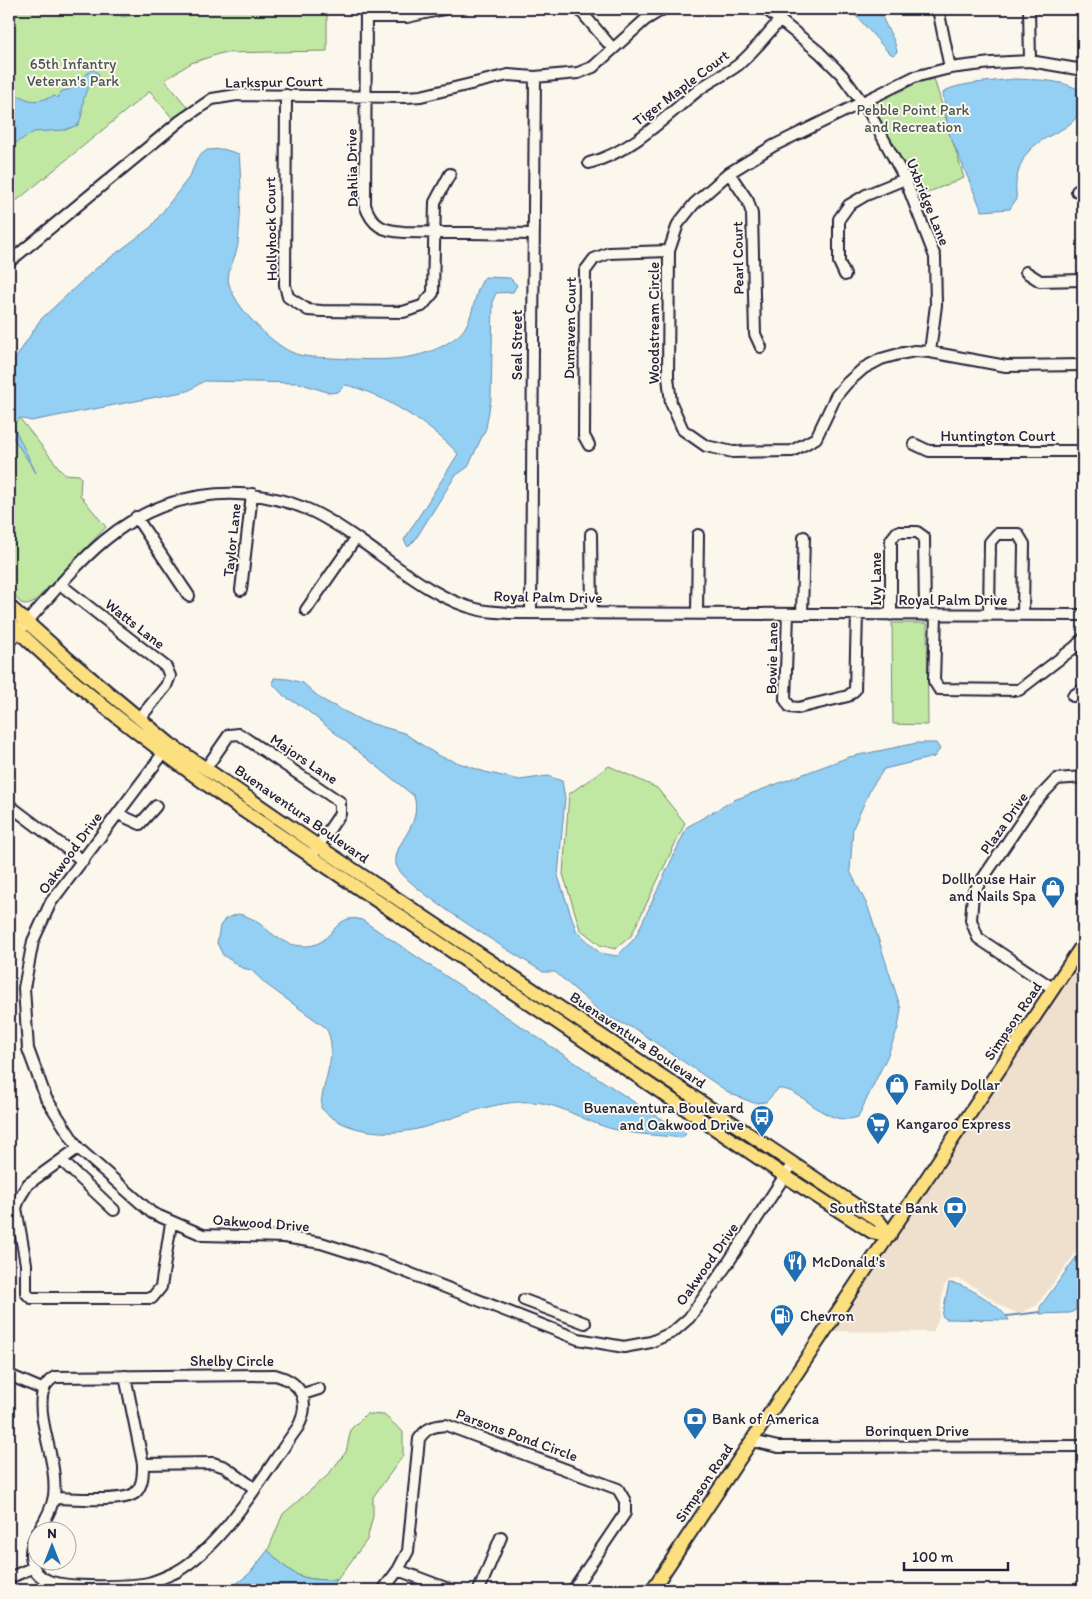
<svg xmlns="http://www.w3.org/2000/svg" width="1092" height="1599" viewBox="0 0 1092 1599" font-family="Itim,sans-serif">
  <style>
    .built { fill: #eee0cc }
    .green { fill: #c1e8a3; stroke: #72856f }
    .water { fill: #93d0f4; stroke: #668aaa }
    .lines { fill: none; stroke-linecap: round; stroke-linejoin: round }
    .stream { stroke: #668aaa; stroke-width: 2 }
    .minor-casing { stroke: #22223b; stroke-width: 14 }
    .major-casing { stroke: #22223b; stroke-width: 16 }
    .minor { stroke: #fbf7ec; stroke-width: 10 }
    .major { stroke: #fce080; stroke-width: 12 }
    .labels { text-anchor: middle; dominant-baseline: central; stroke-width: 4; stroke-linejoin: round; paint-order: stroke }
    .park-label { font-size: 15px; fill: #4a5455; stroke: #fbf7ec }
    .street-label { font-size: 15px; fill: #22223b; stroke: #fbf7ec }
    .poi-label { font-size: 15px; fill: #22223b; stroke: #fbf7ec; text-anchor: start }
  </style>
  <rect width="100%" height="100%" fill="#fbf7ec"/>
  <filter id="ink" filterUnits="userSpaceOnUse"><feTurbulence type="fractalNoise" baseFrequency=".02" numOctaves="2"/><feDisplacementMap in="SourceGraphic" scale="10" xChannelSelector="R" yChannelSelector="G"/><feConvolveMatrix kernelMatrix="1 2 1 2 8 2 1 2 1" color-interpolation-filters="sRGB"/></filter>
  <g filter="url(#ink)">
    <path class="built" d="M1083 952V1243L1037 1305 1019 1314 1002 1306 973 1286 959 1279 949 1280 944 1286 939 1317 933 1332 830 1331Z"/>
    <path class="green" d="M9 9H114L122 17 164 9H327V51L222 53 191 63 165 80 188 108 173 119 150 91 9 207Z
      M933 75 964 178 919 196 866 103Z
      M9 331H11L17 415 64 474 79 475 81 478 80 495 106 527 33 603 27 605 21 603 9 590Z
      M892 623H927L928 725 893 724Z
      M609 766 657 788 685 823 631 936 615 949 600 945 580 929 563 874 569 794Z
      M366 1414 384 1415 403 1432V1456L373 1497V1516L367 1540 337 1580C300 1580 294 1577 268 1550L283 1514 327 1476 346 1452 351 1429Z"/>
    <path class="water" d="M848 9H880C883 25 895 36 897 52L893 55 888 52 860 20Z
      M93 69 99 74 97 82C77 91 87 110 78 125L65 130 34 132 9 147V98L20 96C35 104 40 100 55 96L57 98 62 91C78 90 81 76 93 69Z
      M1014 79C1038 80 1062 79 1083 92 1083 133 1051 127 1029 151 1022 158 1017 174 1016 183 1015 188 1017 194 1016 199 1015 202 1011 206 1010 209L982 211 948 131 943 93C951 83 999 81 1014 79Z
      M223 149 239 154C242 184 241 213 238 244 237 256 225 273 229 284 235 307 270 342 291 352 303 358 320 357 332 358 375 360 423 365 459 335 475 321 473 290 485 277L510 278 517 285 513 292 496 293 493 300 491 399 486 428 468 467 455 476 415 540 408 547 404 540 458 454C437 429 377 390 345 385L338 392 330 393 299 383 204 381 188 391 31 421 20 418 13 425 36 473 9 431V369L40 320 94 270 151 227 190 176 198 157 207 150Z
      M274 678 288 679 303 683 321 699 363 721 404 733 439 756 485 772 520 780 548 776 562 781 565 798 558 876 576 930 600 953 617 956 635 938 687 827 734 800 849 757 917 743H936L940 749 934 757 884 769 871 788 853 828 850 871 868 907 901 1009 898 1028 887 1057 858 1117C824 1129 803 1087 778 1089L766 1102 754 1103 731 1094 637 1030 604 1015 555 972H543C520 957 399 885 396 864 393 841 423 827 414 796L304 708 284 696 272 683Z
      M238 914C267 919 271 946 306 946 334 946 333 911 362 920L637 1104C644 1109 684 1131 686 1134L681 1138C660 1135 638 1135 617 1130 591 1125 568 1108 542 1103 504 1097 463 1115 428 1126 396 1137 345 1135 321 1108 321 1082 341 1051 325 1027L267 985 251 970 242 968 223 955 217 943 220 926 225 919Z
      M1077 1256 1076 1310 1070 1313 1040 1314V1307Z
      M949 1283C964 1282 1002 1307 1009 1320L946 1319 942 1316Z
      M268 1550C294 1577 300 1580 337 1580L331 1590H228L249 1574Z"/>
    <g class="lines">
      <path class="stream" d="M1007 1316 1040 1312"/>
      <g class="minor-casing">
        <path id="minor" d="M366 9 365 205C372 226 383 231 404 232L532 234
          M579 9 613 49
          M766 9 819 52 842 75 869 112 905 179 935 257 936 305 930 352
          M938 9 950 68
          M1029 9 1030 61
          M366 17H407L444 9
          M1083 70 1030 61 991 63 950 68 914 77 773 146 729 173 694 204 678 224 669 251 668 377 671 403 683 430 706 446 733 452 792 451 816 438 836 396 847 383 864 368 881 359 899 354 915 351 930 352 1006 366 1083 365
          M286 95 285 285 288 297 308 310 322 311 403 312 422 306 433 293 435 202 450 174
          M589 163C631 152 663 119 696 92 709 81 725 75 738 65 754 52 767 34 780 20
          M729 173 748 201 752 214 755 334 761 347
          M1077 191 1083 188
          M9 262 180 121 212 99 237 95 406 97 421 96 508 75 535 77 578 73 593 67 645 20 663 9
          M1026 272 1040 281 1083 280
          M845 275 839 262V219L849 205 866 195 905 179
          M914 444 929 451H1083
          M589 445 584 436 585 271 594 259 609 253 669 251
          M136 517 189 596
          M591 534 592 613
          M61 585 166 667 170 676 166 686 140 718
          M241 590 252 494
          M306 610 356 538
          M531 613 535 77
          M697 614 698 535
          M788 614 785 699 790 707 798 708 848 696 855 690 857 614
          M802 614 804 537
          M891 615V540L897 532H917L924 537 925 615
          M936 615 934 681 939 689 1019 690 1075 647 1083 639
          M989 615 990 542 997 534H1018L1024 544 1023 615
          M9 642C40 609 70 569 105 540 163 492 237 481 307 509 326 517 345 530 362 542 398 567 436 600 480 610 489 612 500 612 510 613L1083 615
          M1073 696 1083 689
          M168 747 51 902 33 941 24 988 28 1049 46 1098 78 1148 152 1213 203 1235 284 1237 321 1243 378 1261 578 1339 624 1347 651 1342 673 1332 689 1318 726 1266 793 1163
          M206 768 229 735 239 734 340 802V814L314 852
          M9 805 83 861
          M118 814 140 824 156 806
          M1054 989 978 938 971 920 973 893 1034 803 1055 781 1057 779 1083 777
          M78 1148 28 1184 20 1197 16 1208 26 1264V1293L31 1298H152L161 1287 171 1223
          M62 1161 114 1210
          M524 1300 585 1323
          M9 1375 44 1390
          M303 1394 319 1389
          M752 1441 778 1447 1083 1446
          M143 1464 213 1463 225 1467 254 1488
          M54 1498C71 1498 123 1503 135 1493 143 1486 143 1474 143 1464L125 1376
          M38 1533C27 1549 28 1573 49 1581 67 1588 128 1587 148 1583 157 1581 167 1576 176 1572 223 1546 266 1471 298 1427 311 1402 302 1382 275 1375L55 1377C48 1381 43 1388 42 1396 38 1425 58 1462 54 1496 52 1509 45 1521 38 1532
          M398 1570 451 1590
          M9 1578 34 1567
          M655 1585 665 1590
          M383 1590 398 1570 408 1551 419 1439C426 1428 433 1426 446 1425L618 1489 625 1501V1513L573 1590
          M479 1590 501 1537"/>
      </g>
      <g class="major-casing">
        <path id="major" d="M9 606 68 659 170 744 318 846 879 1221 890 1236
          M9 622C78 690 157 749 235 805L785 1176 872 1232 890 1236
          M652 1590 1083 944"/>
      </g>
      <use href="#minor" class="minor"/>
      <use href="#major" class="major"/>
    </g>
  </g>
  <defs>
    <g id="shop-pin" transform="scale(1.25)"><path d="M0 17L-7.5 6A9.5 9.5 0 1 1 7.5 6Z" fill="#1f6fb2" stroke="#fbf7ec"/><path d="M-5-2.5h2.3a2.7 3.5 0 0 1 5.4 0H5L5.5 6h-11ZM-1.5-2.5h3a1.5 2.3 0 0 0-3 0Z" fill="#fff"/></g>
    <g id="bus-pin" transform="scale(1.25)"><path d="M0 17L-7.5 6A9.5 9.5 0 1 1 7.5 6Z" fill="#1f6fb2" stroke="#fbf7ec"/><path d="M-5-6H5V4H4V6H2V4H-2V6H-4V4H-5ZM-3.5-4V0h7V-4ZM-3.5 1.2v1.5H-2V1.2ZM2 1.2v1.5H3.5V1.2Z" fill="#fff"/></g>
    <g id="supermarket-pin" transform="scale(1.25)"><path d="M0 17L-7.5 6A9.5 9.5 0 1 1 7.5 6Z" fill="#1f6fb2" stroke="#fbf7ec"/><path d="M-6-5.5h2.5l.6 2H6L4.5 2H-2.5L-4.4-4H-6ZM-1.5 3.2a1.3 1.3 0 1 0 .1 0ZM3 3.2a1.3 1.3 0 1 0 .1 0Z" fill="#fff"/></g>
    <g id="bank-pin" transform="scale(1.25)"><path d="M0 17L-7.5 6A9.5 9.5 0 1 1 7.5 6Z" fill="#1f6fb2" stroke="#fbf7ec"/><path d="M-6-4H6V4H-6ZM0-2.3a2.3 2.3 0 1 0 0 4.6a2.3 2.3 0 1 0 0-4.6Z" fill="#fff"/></g>
    <g id="restaurant-pin" transform="scale(1.25)"><path d="M0 17L-7.5 6A9.5 9.5 0 1 1 7.5 6Z" fill="#1f6fb2" stroke="#fbf7ec"/><path d="M-5-6h1v4h1v-4h1v4h1v-4h1v5L-1.5 .5V6h-2V.5L-5-1ZM5-6V6H3V1.5H1.5Q1.5-4 5-6Z" fill="#fff"/></g>
    <g id="fuel-pin" transform="scale(1.25)"><path d="M0 17L-7.5 6A9.5 9.5 0 1 1 7.5 6Z" fill="#1f6fb2" stroke="#fbf7ec"/><path d="M-5.5-6h7V0h2V4h1.3V-2.5L3-4.5l.8-.8L6-3V5H2.5V1h-1V6h-7ZM-4.2-4.7v3.2H.2V-4.7Z" fill="#fff"/></g>
  </defs>
  <g fill-rule="evenodd">
    <use href="#shop-pin" x="1053" y="888"/>
    <use href="#shop-pin" x="897" y="1085"/>
    <use href="#bus-pin" x="762" y="1117"/>
    <use href="#supermarket-pin" x="878" y="1124"/>
    <use href="#bank-pin" x="955" y="1208"/>
    <use href="#restaurant-pin" x="795" y="1262"/>
    <use href="#fuel-pin" x="782" y="1316"/>
    <use href="#bank-pin" x="695" y="1419"/>
  </g>
  <g class="labels">
    <g class="park-label">
      <text x="73" y="64">65th Infantry<tspan x="73" dy="17">Veteran's Park</tspan></text>
      <text x="913" y="110">Pebble Point Park<tspan x="913" dy="17">and Recreation</tspan></text>
    </g>
    <g class="street-label">
      <text transform="translate(274 82) rotate(-1)">Larkspur Court</text>
      <text transform="translate(681 88) rotate(-37)">Tiger Maple Court</text>
      <text transform="translate(352 168) rotate(-91)">Dahlia Drive</text>
      <text transform="translate(928 202) rotate(68)">Uxbridge Lane</text>
      <text transform="translate(271 229) rotate(-91)">Hollyhock Court</text>
      <text transform="translate(738 258) rotate(-91)">Pearl Court</text>
      <text transform="translate(654 323) rotate(-90)">Woodstream Circle</text>
      <text transform="translate(570 328) rotate(-89)">Dunraven Court</text>
      <text transform="translate(517 345) rotate(-90)">Seal Street</text>
      <text x="998" y="436">Huntington Court</text>
      <text transform="translate(232 540) rotate(-84)">Taylor Lane</text>
      <text transform="translate(876 579) rotate(-90)">Ivy Lane</text>
      <text transform="translate(548 597) rotate(1)">Royal Palm Drive</text>
      <text x="953" y="600">Royal Palm Drive</text>
      <text transform="translate(135 624) rotate(38)">Watts Lane</text>
      <text transform="translate(772 658) rotate(-89)">Bowie Lane</text>
      <text transform="translate(304 759) rotate(34)">Majors Lane</text>
      <text transform="translate(302 814) rotate(35)">Buenaventura Boulevard</text>
      <text transform="translate(1004 823) rotate(-55)">Plaza Drive</text>
      <text transform="translate(70 853) rotate(-54)">Oakwood Drive</text>
      <text transform="translate(1013 1021) rotate(-56)">Simpson Road</text>
      <text transform="translate(638 1040) rotate(34)">Buenaventura Boulevard</text>
      <text transform="translate(261 1223) rotate(4)">Oakwood Drive</text>
      <text transform="translate(707 1264) rotate(-55)">Oakwood Drive</text>
      <text x="232" y="1361">Shelby Circle</text>
      <text x="917" y="1431">Borinquen Drive</text>
      <text transform="translate(517 1435) rotate(20)">Parsons Pond Circle</text>
      <text transform="translate(704 1483) rotate(-56)">Simpson Road</text>
    </g>
    <g class="poi-label">
      <text x="1036" y="879" text-anchor="end">Dollhouse Hair<tspan x="1036" dy="17">and Nails Spa</tspan></text>
      <text x="914" y="1085">Family Dollar</text>
      <text x="744" y="1108" text-anchor="end">Buenaventura Boulevard<tspan x="744" dy="17">and Oakwood Drive</tspan></text>
      <text x="896" y="1124">Kangaroo Express</text>
      <text x="938" y="1208" text-anchor="end">SouthState Bank</text>
      <text x="812" y="1262">McDonald's</text>
      <text x="800" y="1316">Chevron</text>
      <text x="712" y="1419">Bank of America</text>
    </g>
  </g>
  <rect width="1092" height="1599" fill="none" stroke="#fbf7ec" stroke-width="30"/>
  <rect x="15" y="15" width="1062" height="1569" fill="none" stroke="#22223b" stroke-width="2" filter="url(#ink)"/>
  <g transform="translate(52 1546)"><circle r="24" fill="#fbf7ec" stroke="#a4a2a5"/>
  <path d="M0-4L9 19L0 12L-9 19Z" fill="#1f6fb2"/>
  <text y="-8" font-size="14" font-weight="bold" text-anchor="middle" fill="#22223b">N</text>
  </g>
  <path d="M904 1562v8h104v-8" fill="none" stroke="#22223b" stroke-width="2.5"/>
  <text x="912" y="1562" font-size="15" fill="#22223b" stroke="#fbf7ec" stroke-width="4" paint-order="stroke">100 m</text>
</svg>
